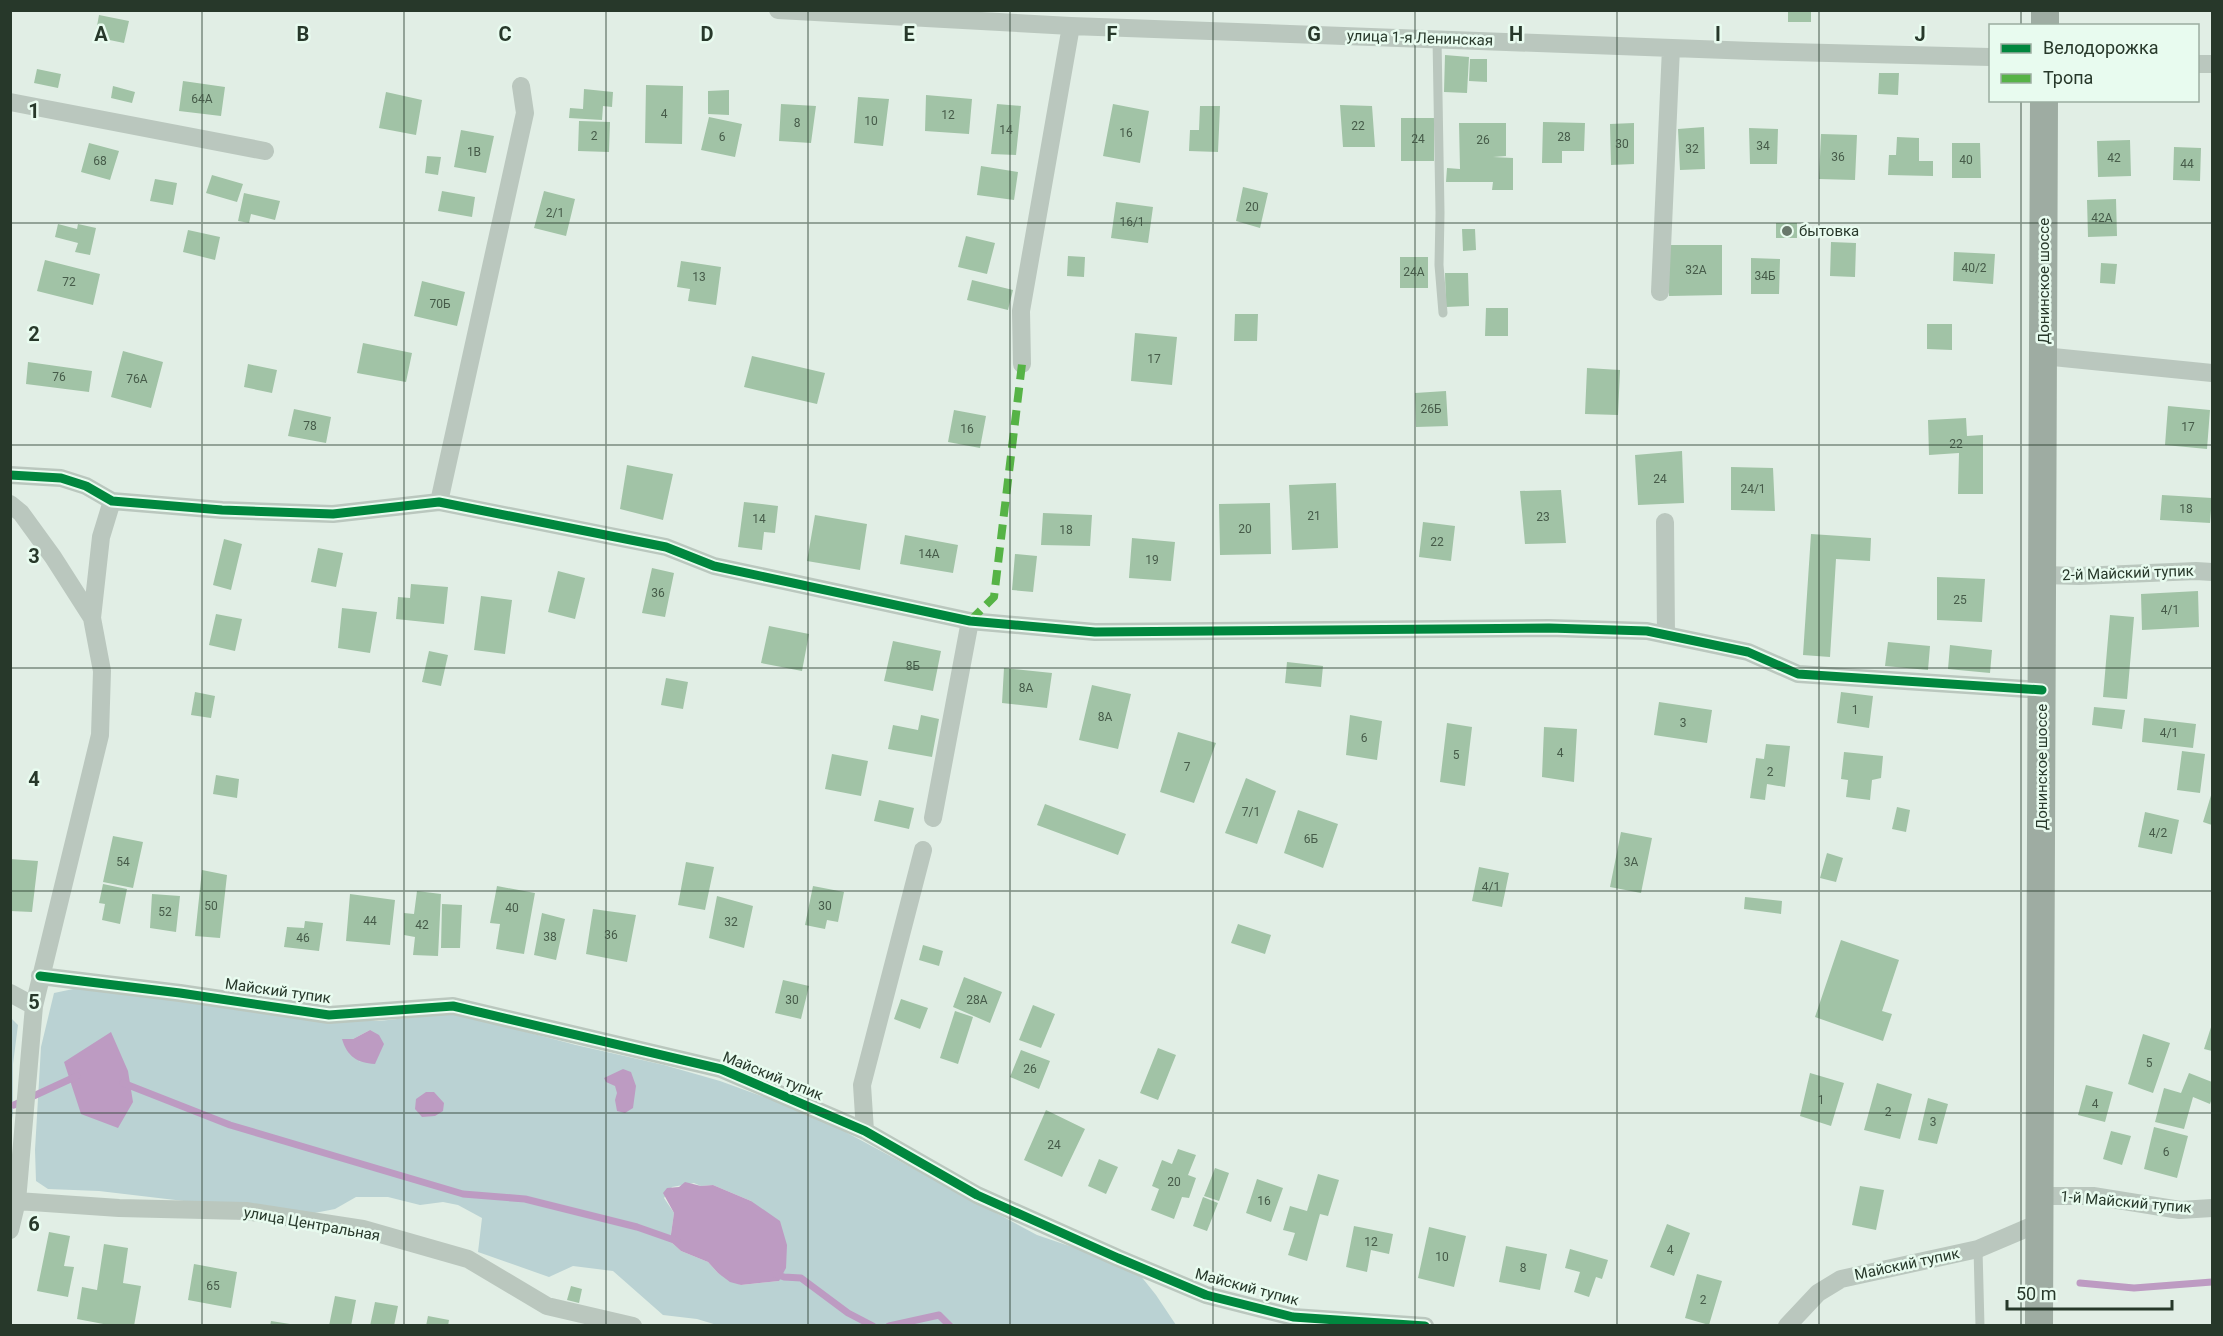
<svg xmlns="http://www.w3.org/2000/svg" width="2223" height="1336" viewBox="0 0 2223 1336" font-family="Roboto,sans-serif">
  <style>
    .green { fill: #bad2d3; fill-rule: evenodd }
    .water { fill: #bd9bc2 }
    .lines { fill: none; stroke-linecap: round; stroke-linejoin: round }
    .stream { stroke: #bd9bc2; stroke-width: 7 }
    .building { fill: #a1c3a6 }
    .service { stroke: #bac7be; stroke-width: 9 }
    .minor { stroke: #bac7be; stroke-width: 18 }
    .primary { stroke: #9eaca2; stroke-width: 28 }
    .quiet { stroke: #56b346; stroke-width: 8; stroke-dasharray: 15 8; stroke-linecap: butt }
    .cycleway-casing { stroke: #e8fbef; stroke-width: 13 }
    .cycleway { stroke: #00873e; stroke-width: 9 }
    .grid { fill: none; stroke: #27382a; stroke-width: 1.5; stroke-opacity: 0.55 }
    .poi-dot { fill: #68786b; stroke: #e8fbef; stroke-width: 2 }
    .labels { text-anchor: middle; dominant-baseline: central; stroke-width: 5; stroke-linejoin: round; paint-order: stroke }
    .number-label { font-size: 12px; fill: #465b49 }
    .street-label { font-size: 15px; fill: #27382a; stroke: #e8fbef }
    .poi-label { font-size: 15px; fill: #27382a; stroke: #e8fbef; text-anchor: start }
    .grid-label { font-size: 20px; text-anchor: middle; font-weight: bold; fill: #27382a; stroke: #e8fbef; stroke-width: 5; stroke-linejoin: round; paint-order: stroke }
  </style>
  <rect width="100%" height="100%" fill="#e1eee5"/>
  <path class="green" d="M78 988 321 1018 379 1021 453 1013 576 1045 664 1065 720 1081 814 1115 1037 1235 1087 1252 1140 1275 1156 1295 1176 1325H717L697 1319 663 1315 613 1271 573 1266 549 1277 478 1252 482 1218 458 1205 443 1202 420 1205 388 1197H356L335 1209 304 1215 99 1191 48 1189 36 1181 35 1150 41 1047 54 993ZM370 1030 360 1062 353 1039ZM694 1183 701 1186 713 1185 751 1201 779 1281 741 1285 718 1273 708 1262 681 1251 670 1241 674 1213 664 1198 672 1187Z
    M11 1018 18 1025 13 1064V1113L11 1125Z"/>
  <path class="water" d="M370 1030 379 1035 384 1044 375 1064C357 1063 347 1056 342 1039H353Z
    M111 1032 128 1071 133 1102 118 1128 81 1114 64 1062Z
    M623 1069 631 1072 636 1086 633 1108 625 1113 617 1111 615 1100 617 1093 615 1086 606 1082 604 1078Z
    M426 1092H434L444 1103 443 1111 435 1116 422 1117 415 1109 416 1099Z
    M685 1182 701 1186 713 1185 751 1201 780 1221 787 1245 786 1268 779 1281 741 1285 730 1282 718 1273 708 1262 681 1251 670 1241 674 1213 663 1193 667 1188 679 1187Z"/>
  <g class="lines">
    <path class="stream" d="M123 1083 230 1125 463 1194 525 1199 637 1227 677 1241
      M14 1105 77 1076
      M775 1274 784 1277 801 1278 848 1313 873 1326
      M2080 1283 2134 1288 2212 1282
      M889 1326 939 1315 950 1326"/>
  </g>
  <path class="building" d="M1788 10H1811V22H1788Z
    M99 15 129 21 124 43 95 37Z
    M1445 55 1469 57 1467 93 1444 92Z
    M1470 59H1487V82L1469 81Z
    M37 69 61 74 58 88 34 83Z
    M1879 73H1899L1898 95 1878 94Z
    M183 81 225 87 221 116 179 111Z
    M646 85 683 86 682 144 645 143Z
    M113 86 135 92 132 103 111 98Z
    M584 89 613 92 612 107 603 106 602 120 569 118 570 108 583 109Z
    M729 90V115L708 114V91Z
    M386 92 422 100 416 135 379 128Z
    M926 95 972 99 969 134 925 131Z
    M858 97 889 99 883 146 854 143Z
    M781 104 816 106 811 143 779 141Z
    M997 104 1021 106 1016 155 991 154Z
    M1113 104 1149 111 1140 163 1103 156Z
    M1340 105 1372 106 1375 147H1343Z
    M1200 106H1220L1218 152 1189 151 1190 130H1199Z
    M709 117 742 124 735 157 701 150Z
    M1401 118H1434V161H1401Z
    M579 121 610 122 609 152 578 151Z
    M1543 122 1585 123 1584 151H1562V163H1542Z
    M1459 123H1506V156L1493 157 1513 158V190H1492L1493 182H1446L1447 168 1460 169Z
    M1634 123V164L1611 165 1610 124Z
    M1704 127 1705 169 1680 170 1678 129Z
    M1749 128 1778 129 1777 164H1750Z
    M461 130 494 136 486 173 454 167Z
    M1821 134 1857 135 1855 180 1819 179Z
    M1897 137 1919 138V161H1933V176L1888 175 1889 155H1896Z
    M2130 140 2131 176 2098 177 2097 141Z
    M89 143 119 151 110 180 81 172Z
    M1952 143H1980L1981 178H1952Z
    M2174 147 2201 148 2200 181 2173 180Z
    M427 156 441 157 438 175 425 173Z
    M981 166 1018 172 1014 200 977 195Z
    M212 175 243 184 237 202 206 193Z
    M155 179 177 183 173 205 150 201Z
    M1243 187 1268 193 1260 228 1236 221Z
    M442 191 475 197 472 217 438 211Z
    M544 191 575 199 566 236 534 228Z
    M244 193 280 201 275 220 251 214 249 223 238 221Z
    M2116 199 2117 236 2088 237 2087 200Z
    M1116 202 1153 207 1148 243 1111 238Z
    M1776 223H1797V238H1776Z
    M58 224 77 229 78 224 96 228 90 255 75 252 78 243 55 237Z
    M1462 229H1475L1476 250 1463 251Z
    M188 230 220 237 215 260 183 252Z
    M966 236 995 243 987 274 958 267Z
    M1831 242 1856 243 1855 277 1830 276Z
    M1669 245H1722V295L1669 296Z
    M1954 252 1995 254 1993 284 1953 281Z
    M1068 256 1085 257 1084 277 1067 276Z
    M1400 257H1428V288H1400Z
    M1751 258 1780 259 1779 294H1751Z
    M45 260 100 274 93 305 37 291Z
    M681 261 721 267 716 305 688 301 690 289 677 287Z
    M2101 263 2117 264 2115 284 2100 283Z
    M1445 273H1468L1469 306 1446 307Z
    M972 280 1013 290 1008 310 967 300Z
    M422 281 465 292 457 326 414 316Z
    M1486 308H1508V336H1485Z
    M1235 314H1258L1257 341H1234Z
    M1927 324H1952V350L1927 349Z
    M1135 333 1177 337 1172 385 1131 381Z
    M363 343 412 353 406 382 357 373Z
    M123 351 163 362 151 408 111 397Z
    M752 356 825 373 817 404 744 387Z
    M28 362 92 371 89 392 26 384Z
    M248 364 277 370 272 393 244 387Z
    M1587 368 1620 370 1618 415 1585 414Z
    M1446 391 1448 426 1416 427 1415 393Z
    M2168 406 2210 410 2207 449 2165 445Z
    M294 409 331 417 326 443 288 436Z
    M954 410 986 416 980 448 948 442Z
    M1966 418 1967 436 1983 435V494H1958L1959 453 1929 455 1928 420Z
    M1682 451 1684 503 1638 505 1635 455Z
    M627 465 673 474 663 520 620 509Z
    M1731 467 1773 468 1775 511 1731 510Z
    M1336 483 1338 548 1292 550 1289 485Z
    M1561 490 1566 543 1525 544 1520 491Z
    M2162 495 2212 498 2210 523 2160 520Z
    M744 502 778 506 775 533 764 532 762 550 738 547Z
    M1270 503 1271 554 1220 555 1219 504Z
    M1043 513 1092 515 1090 546 1041 545Z
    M815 515 867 524 860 570 807 561Z
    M1423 522 1455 526 1451 561 1419 557Z
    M1811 534 1871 538 1870 561 1836 559 1830 657 1803 655Z
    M905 535 958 545 953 573 900 564Z
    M1132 538 1175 542 1171 581 1129 578Z
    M224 539 242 544 231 590 213 585Z
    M318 548 343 553 336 587 311 582Z
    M1015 554 1037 556 1033 592 1012 590Z
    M652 568 674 573 665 617 642 613Z
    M558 571 585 578 575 619 548 612Z
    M1937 577 1985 579 1982 622 1937 620Z
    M411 584 448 587 444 624 396 619 398 597 410 598Z
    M2198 591 2199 627 2142 630 2141 594Z
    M481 596 512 600 505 654 474 650Z
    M342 608 377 612 370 653 338 648Z
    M216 614 242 619 235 651 209 645Z
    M2110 615 2134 617 2127 699 2103 697Z
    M769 626 809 634 802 671 761 663Z
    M893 641 941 651 933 691 884 681Z
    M1888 642 1930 646 1928 670 1885 666Z
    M1950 645 1992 650 1990 673 1948 669Z
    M429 651 448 655 441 686 422 682Z
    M1287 662 1323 666 1321 687 1285 683Z
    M1004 668 1052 673 1047 708 1002 703Z
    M666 678 688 682 683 709 661 705Z
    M1092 685 1131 694 1118 749 1079 740Z
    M195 692 215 696 211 718 191 715Z
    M1841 692 1873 696 1869 728 1837 723Z
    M1659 702 1712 710 1707 743 1654 735Z
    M2094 707 2125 710 2122 729 2092 725Z
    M921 715 939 719 932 757 888 749 893 725 918 730Z
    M1350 715 1382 721 1377 760 1346 755Z
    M2144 718 2196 724 2193 748 2142 742Z
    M1447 723 1472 727 1465 786 1440 782Z
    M1544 727 1577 729 1574 782 1542 777Z
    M1178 732 1216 743 1194 803 1160 792Z
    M1766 744 1790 746 1785 787 1767 784 1765 800 1750 798 1756 758 1764 759Z
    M2182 751 2205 754 2200 793 2177 790Z
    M1844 752 1883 756 1881 778 1872 780 1870 800 1846 797 1848 780 1841 779Z
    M832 754 868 761 861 796 825 789Z
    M216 775 239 779 237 798 213 794Z
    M1246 778 1276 791 1257 844 1225 833Z
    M2212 792V825L2203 822Z
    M879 800 914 808 909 829 874 821Z
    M1045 804 1126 834 1118 855 1037 825Z
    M1897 807 1910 810 1906 832 1892 829Z
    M1298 810 1338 824 1323 868 1284 853Z
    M2145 812 2179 820 2172 854 2138 847Z
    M1621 832 1652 838 1641 893 1610 887Z
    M113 836 143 842 133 888 103 882Z
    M1827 853 1843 858 1836 882 1820 878Z
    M10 859 38 861 32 912 10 911Z
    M686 862 714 867 705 910 678 905Z
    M1479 867 1509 873 1502 907 1472 901Z
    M202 870 227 875 220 938 195 936Z
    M103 884 127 889 120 924 102 920 105 904 99 903Z
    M497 886 535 893 524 954 496 949 500 924 490 923Z
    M813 886 844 892 838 922 827 920 825 929 805 925Z
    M417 891 441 894 438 956 413 955 415 937 404 935V913L414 914Z
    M152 894 180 896 176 932 150 928Z
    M350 894 395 900 390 945 346 941Z
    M717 896 753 906 744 948 709 938Z
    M1745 897 1782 901 1781 914 1744 909Z
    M442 904 462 905 460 948H441Z
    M593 909 636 915 627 962 586 954Z
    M542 913 565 919 556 960 534 955Z
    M305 921 323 923 319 951 284 947 287 927 304 928Z
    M1238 924 1271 935 1265 954 1231 943Z
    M1841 940 1899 960 1882 1011 1892 1014 1883 1041 1815 1017Z
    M923 945 943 951 939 966 919 960Z
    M964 977 1002 992 990 1023 953 1007Z
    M783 980 809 986 801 1019 775 1013Z
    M901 999 928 1008 920 1029 894 1019Z
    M1033 1005 1055 1014 1041 1048 1019 1040Z
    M955 1011 973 1017 958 1064 940 1058Z
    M2212 1024V1051L2204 1049Z
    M2143 1034 2170 1043 2153 1093 2128 1084Z
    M1158 1048 1176 1055 1158 1100 1140 1093Z
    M1021 1050 1050 1061 1039 1089 1010 1077Z
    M1810 1073 1844 1083 1831 1126 1800 1116Z
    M2189 1073 2212 1082V1098L2210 1104 2193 1097 2184 1129 2155 1122 2164 1088 2181 1093Z
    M1877 1083 1912 1094 1900 1139 1864 1130Z
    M2086 1085 2113 1092 2105 1122 2078 1115Z
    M1928 1098 1948 1104 1937 1144 1918 1140Z
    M1046 1110 1085 1129 1062 1177 1024 1160Z
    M2154 1127 2188 1136 2177 1178 2144 1169Z
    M2111 1131 2131 1136 2122 1165 2103 1159Z
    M1178 1149 1196 1155 1188 1175 1196 1178 1189 1198 1182 1197 1174 1219 1151 1210 1159 1189 1152 1186 1162 1160 1172 1164Z
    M1099 1159 1118 1167 1106 1194 1088 1186Z
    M1215 1168 1229 1173 1219 1201 1204 1196Z
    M1318 1174 1339 1180 1328 1216 1320 1214 1307 1261 1288 1255 1295 1233 1283 1230 1290 1206 1307 1211Z
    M1257 1179 1283 1188 1271 1222 1246 1213Z
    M1860 1186 1884 1190 1876 1230 1852 1225Z
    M1203 1197 1218 1203 1207 1231 1193 1226Z
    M1667 1224 1690 1233 1674 1276 1650 1267Z
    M1354 1226 1393 1234 1389 1254 1371 1250 1367 1272 1346 1267Z
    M1429 1227 1466 1236 1454 1287 1418 1278Z
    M49 1232 70 1236 64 1266 74 1267 68 1297 37 1291Z
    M104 1244 128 1248 123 1283 141 1286 134 1326H114L77 1319 82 1287 97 1290Z
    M1506 1246 1547 1254 1540 1290 1499 1282Z
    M1570 1249 1608 1260 1602 1279 1596 1277 1589 1297 1574 1292 1580 1272 1565 1268Z
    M194 1264 237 1272 231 1308 188 1300Z
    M1697 1274 1722 1281 1709 1325 1685 1318Z
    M571 1286 582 1289 579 1303 567 1300Z
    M335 1296 356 1300 351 1326H329Z
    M375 1302 398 1306 394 1326H370Z
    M428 1316 449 1320 448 1326H426Z
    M271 1321 290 1324V1326H270Z"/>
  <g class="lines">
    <path class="service" d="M1437 38 1440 213 1439 265 1443 313
      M1978 1249 1980 1326"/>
    <path class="minor" d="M778 10 1071 26 1753 51 1990 57
      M2198 64H2212
      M10 102 265 151
      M1660 292 1671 48
      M2043 356 2212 373
      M1022 364 1021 311 1071 26
      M10 475 61 478 86 486 112 501 222 510 333 514 439 502 666 547 714 566 970 621 1095 632 1549 628 1647 631 1748 652 1798 674 2042 690
      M439 502 525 113 521 86
      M10 504 21 513 53 557 92 618 102 671 100 735 34 1006 17 1201 10 1230
      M1665 522 1666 635
      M2043 575 2079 576 2196 571 2212 572
      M92 618 101 537 112 501
      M933 818 970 621
      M40 976 180 993 329 1015 453 1006 721 1069 865 1131 977 1195 1118 1258 1206 1295 1293 1317 1425 1326
      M10 993 34 1006
      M865 1131 862 1085 923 850
      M2039 1196H2093L2180 1210 2212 1208
      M10 1198 17 1201 119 1208 246 1211 363 1229 468 1259 547 1306 633 1326
      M1787 1326 1818 1293 1841 1279 1978 1249 2039 1223"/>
    <path class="primary" d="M2045 26V10
      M2039 1326 2044 100"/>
    <path class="quiet" d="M970 621 994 597 1022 364"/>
    <g class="cycleway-casing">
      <path id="cycleway" d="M10 475 61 478 86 486 112 501 222 510 333 514 439 502 666 547 714 566 970 621 1095 632 1549 628 1647 631 1748 652 1798 674 2042 690
        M40 976 180 993 329 1015 453 1006 721 1069 865 1131 977 1195 1118 1258 1206 1295 1293 1317 1425 1326"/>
    </g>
    <use href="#cycleway" class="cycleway"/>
  </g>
  <path class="grid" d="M202 10V1326M404 10V1326M606 10V1326M808 10V1326M1010 10V1326M1213 10V1326M1415 10V1326M1617 10V1326M1819 10V1326M2021 10V26M2021 100V1326M10 223H2212M10 445H2212M10 668H2212M10 891H2212M10 1113H2212"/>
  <circle class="poi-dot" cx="1787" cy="231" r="6"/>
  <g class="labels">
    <g class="number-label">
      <text x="202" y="99">64А</text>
      <text x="664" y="114">4</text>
      <text x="948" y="115">12</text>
      <text x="871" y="121">10</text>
      <text x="797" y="123">8</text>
      <text x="1358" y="126">22</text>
      <text x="1006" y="130">14</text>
      <text x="1126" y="133">16</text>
      <text x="594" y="136">2</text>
      <text x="722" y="137">6</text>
      <text x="1564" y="137">28</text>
      <text x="1418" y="139">24</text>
      <text x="1483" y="140">26</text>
      <text x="1622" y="144">30</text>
      <text x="1763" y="146">34</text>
      <text x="1692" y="149">32</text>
      <text x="474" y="152">1В</text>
      <text x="1838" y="157">36</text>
      <text x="2114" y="158">42</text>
      <text x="1966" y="160">40</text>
      <text x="100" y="161">68</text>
      <text x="2187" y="164">44</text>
      <text x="1252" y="207">20</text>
      <text x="555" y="213">2/1</text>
      <text x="2102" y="218">42А</text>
      <text x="1132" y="222">16/1</text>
      <text x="1974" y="268">40/2</text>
      <text x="1696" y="270">32А</text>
      <text x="1414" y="272">24А</text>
      <text x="1765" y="276">34Б</text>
      <text x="699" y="277">13</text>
      <text x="69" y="282">72</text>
      <text x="440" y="304">70Б</text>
      <text x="1154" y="359">17</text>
      <text x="59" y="377">76</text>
      <text x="137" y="379">76А</text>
      <text x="1431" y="409">26Б</text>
      <text x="310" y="426">78</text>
      <text x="2188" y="427">17</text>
      <text x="967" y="429">16</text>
      <text x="1956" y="444">22</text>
      <text x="1660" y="479">24</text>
      <text x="1753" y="489">24/1</text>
      <text x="2186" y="509">18</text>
      <text x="1314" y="516">21</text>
      <text x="1543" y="517">23</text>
      <text x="759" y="519">14</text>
      <text x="1245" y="529">20</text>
      <text x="1066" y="530">18</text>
      <text x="1437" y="542">22</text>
      <text x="929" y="554">14А</text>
      <text x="1152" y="560">19</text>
      <text x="658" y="593">36</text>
      <text x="1960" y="600">25</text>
      <text x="2170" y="610">4/1</text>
      <text x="913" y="666">8Б</text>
      <text x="1026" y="688">8А</text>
      <text x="1855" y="710">1</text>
      <text x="1105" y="717">8А</text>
      <text x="1683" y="723">3</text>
      <text x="2169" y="733">4/1</text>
      <text x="1364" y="738">6</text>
      <text x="1560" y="753">4</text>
      <text x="1456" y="755">5</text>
      <text x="1187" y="767">7</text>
      <text x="1770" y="772">2</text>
      <text x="1251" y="812">7/1</text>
      <text x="2158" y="833">4/2</text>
      <text x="1311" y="839">6Б</text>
      <text x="123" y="862">54</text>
      <text x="1631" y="862">3А</text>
      <text x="1491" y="887">4/1</text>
      <text x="211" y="906">50</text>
      <text x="825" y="906">30</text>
      <text x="512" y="908">40</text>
      <text x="165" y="912">52</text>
      <text x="370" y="921">44</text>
      <text x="731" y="922">32</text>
      <text x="422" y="925">42</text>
      <text x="611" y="935">36</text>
      <text x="550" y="937">38</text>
      <text x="303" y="938">46</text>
      <text x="792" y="1000">30</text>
      <text x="977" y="1000">28А</text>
      <text x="2149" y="1063">5</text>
      <text x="1030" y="1069">26</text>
      <text x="1821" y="1100">1</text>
      <text x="2095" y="1104">4</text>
      <text x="1888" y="1112">2</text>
      <text x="1933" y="1122">3</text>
      <text x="1054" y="1145">24</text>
      <text x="2166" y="1152">6</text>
      <text x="1174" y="1182">20</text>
      <text x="1264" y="1201">16</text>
      <text x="1371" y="1242">12</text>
      <text x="1670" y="1250">4</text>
      <text x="1442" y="1257">10</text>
      <text x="1523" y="1268">8</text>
      <text x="213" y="1286">65</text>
      <text x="1703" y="1300">2</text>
    </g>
    <g class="street-label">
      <text transform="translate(1420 38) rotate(2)">улица 1-я Ленинская</text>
      <text transform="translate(2044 281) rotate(-90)">Донинское шоссе</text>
      <text transform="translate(2128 573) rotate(-2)">2-й Майский тупик</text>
      <text transform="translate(2042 767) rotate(-90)">Донинское шоссе</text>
      <text transform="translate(278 991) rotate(8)">Майский тупик</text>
      <text transform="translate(773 1076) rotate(22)">Майский тупик</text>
      <text transform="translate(2126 1202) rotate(5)">1-й Майский тупик</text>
      <text transform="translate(312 1224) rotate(10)">улица Центральная</text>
      <text transform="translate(1907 1264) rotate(-12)">Майский тупик</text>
      <text transform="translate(1247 1287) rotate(15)">Майский тупик</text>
    </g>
    <g class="poi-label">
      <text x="1799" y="231">бытовка</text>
    </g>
  </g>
  <g class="grid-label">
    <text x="101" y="41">A</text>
    <text x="303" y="41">B</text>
    <text x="505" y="41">C</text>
    <text x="707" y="41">D</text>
    <text x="909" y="41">E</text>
    <text x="1112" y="41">F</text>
    <text x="1314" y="41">G</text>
    <text x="1516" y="41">H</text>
    <text x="1718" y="41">I</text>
    <text x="1920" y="41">J</text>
    <text x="34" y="118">1</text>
    <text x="34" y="341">2</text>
    <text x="34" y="563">3</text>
    <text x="34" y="786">4</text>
    <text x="34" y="1009">5</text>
    <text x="34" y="1231">6</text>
  </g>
  <rect width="2223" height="1336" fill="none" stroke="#27382a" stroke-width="24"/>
  <rect x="1989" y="24" width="210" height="78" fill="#e8fbef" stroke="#9bada0" stroke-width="1.5"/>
  <rect x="2001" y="44" width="30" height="9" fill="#00873e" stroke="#9bada0" stroke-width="1.5"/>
  <text x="2043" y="54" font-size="18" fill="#27382a">Велодорожка</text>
  <rect x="2001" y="74" width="30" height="9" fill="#56b346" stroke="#9bada0" stroke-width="1.5"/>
  <text x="2043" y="84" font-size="18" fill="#27382a">Тропа</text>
  <path d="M2007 1300v9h165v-9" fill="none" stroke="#27382a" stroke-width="3"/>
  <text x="2016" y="1300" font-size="18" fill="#27382a" stroke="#e8fbef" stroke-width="4.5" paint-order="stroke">50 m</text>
</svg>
